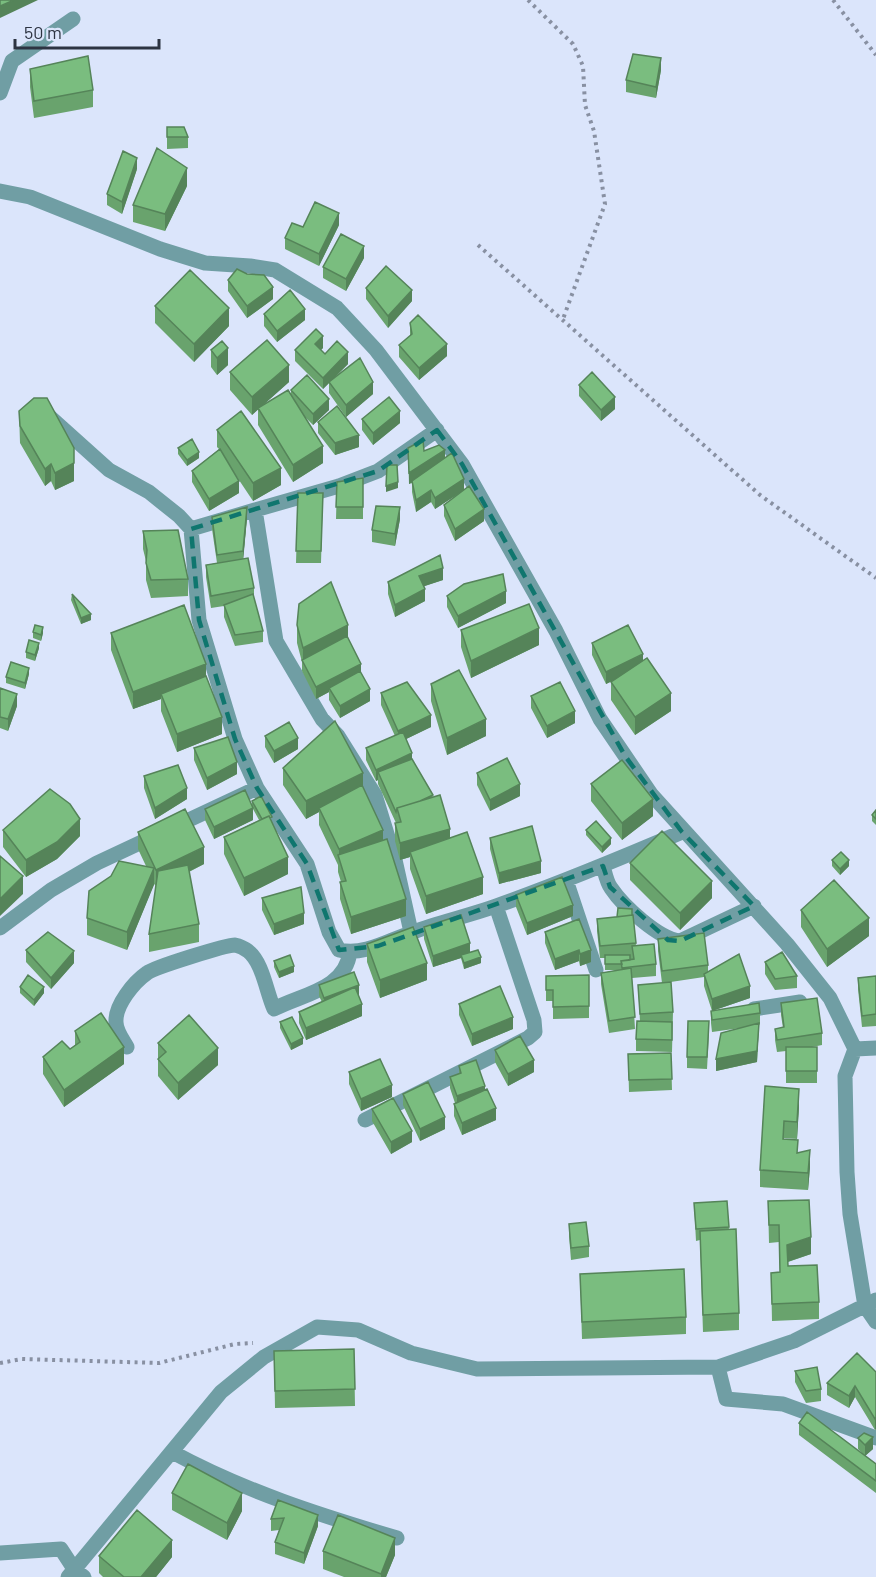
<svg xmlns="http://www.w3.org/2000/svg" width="876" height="1577" viewBox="0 0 876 1577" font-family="Barlow,sans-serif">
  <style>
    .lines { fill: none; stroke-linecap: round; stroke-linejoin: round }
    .path { stroke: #8890a2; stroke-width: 4; stroke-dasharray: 3 4.5; stroke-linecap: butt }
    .street { stroke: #709ea4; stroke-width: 15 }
    .wall { fill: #69a36d }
    .shaded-wall { fill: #558459 }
    .building { fill: #7abd7f; stroke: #558459; stroke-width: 1.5 }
    .marked { fill: none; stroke: #0f766e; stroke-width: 4.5; stroke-dasharray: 12 8; stroke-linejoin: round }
  </style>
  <rect width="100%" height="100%" fill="#dbe5fb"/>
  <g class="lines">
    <path class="path" d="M528 0 573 44 583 66 585 105 594 131 605 204 563 319
      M833 0 876 55
      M478 245 760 495 876 578
      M0 1363 22 1359 159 1363 235 1344 253 1343"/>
    <path class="street" d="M0 93 12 61 73 19
      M0 191 30 197 160 249 205 263 250 266 275 270 337 308 376 350 462 464 556 631 600 719 651 794 787 944 830 998 855 1049 845 1076 847 1172 850 1214 865 1306 876 1322
      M50 417 109 470 149 492 179 516 191 529 199 620 235 739 257 788 307 864 329 932 339 950C364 956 389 940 413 932 440 922 468 916 496 906 559 884 621 858 682 832
      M255 510 339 486 378 471 437 430
      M191 529 255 510 276 641 322 719 338 736 375 795 395 860 411 932
      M603 866C605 873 607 883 611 888 623 906 659 939 680 941L754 906
      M566 880 596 970
      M0 928 51 890 97 863 257 788
      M754 1009 800 1002
      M127 1047C123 1040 116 1031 116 1022 115 1005 134 982 147 973 155 967 226 945 235 945 240 946 244 948 248 951 263 963 266 991 274 1009 302 994 345 990 350 952
      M855 1049 876 1048
      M365 1120 528 1038 535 1032 534 1020 496 906
      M718 1367 726 1399 783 1404 876 1438
      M172 1452C244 1491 319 1515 397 1538
      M0 1553 61 1549 74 1569 84 1577
      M68 1577 221 1392 264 1357 317 1327 358 1330 411 1353 477 1369 718 1367 794 1341 876 1300"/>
  </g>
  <path class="wall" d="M30 69 93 90V107L34 118 30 87Z
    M661 70 656 98 626 92V80Z
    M167 127 188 137V148L167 149Z
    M137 169 122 214 107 205V194Z
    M187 186 165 231 133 222V205Z
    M339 225 319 266 285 249V238L303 227Z
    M364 258 346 291 323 278V267Z
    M228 280 273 299 247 318 228 291Z
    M366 288 412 301 388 328 366 299Z
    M155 306 229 326 194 362 155 323Z
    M264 314 305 320 277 342 264 326Z
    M410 323 447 356 419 380 399 357V345L410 336Z
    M323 348 321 350 325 354 348 364 334 378 373 394 346 417 329 393V383L323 389 295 361V350Z
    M211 350 228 365 217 375 211 367Z
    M230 372 289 382 263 405 291 394V390L329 410 313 425 305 417 323 463 293 482 258 425V409L252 415 230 390Z
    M579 385 615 409 601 421 579 396Z
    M19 411 74 465V481L55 490 51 481 45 486 20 443Z
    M362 419 400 423 373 445 362 430Z
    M318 422 359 447 335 455 318 433Z
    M217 430 281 485 253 501 229 465 239 493 209 511 192 482V471L219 449 217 447Z
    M178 448 199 458 187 466 178 454Z
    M408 448 424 451 445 458 484 521 455 541 444 516V505L455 496 435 509 431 502 416 512 412 492V483L409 484Z
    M363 478V519H336L337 482Z
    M298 493H323L321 563H296Z
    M212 517 247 518 243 559 254 588V598L263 631V642L235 646 224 617V606L211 608 206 577V565L217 563 212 529Z
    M400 519 395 546 372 542V530Z
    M143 531 188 579V596L151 598 146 580V561L143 549Z
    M443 580 424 586 425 601 395 617 388 594V582Z
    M72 594 91 620 81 624 71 600Z
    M447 596 506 603 458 628 447 607Z
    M297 625 348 638 361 673 370 701 340 718 329 700V692L316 699 302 671V662L297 643Z
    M461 630 539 645 471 678 461 647Z
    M33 632 43 633 41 641 33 638Z
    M111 633 206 676 222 734 177 752 161 711V699L133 709 111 650Z
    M592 643 643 661 671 711 635 735 611 700V682L617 679 606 684 592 655Z
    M39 648 35 661 26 658V652Z
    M29 674 25 689 6 683V677Z
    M431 684 486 736 447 755 431 701Z
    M0 688 17 706 8 731 0 728Z
    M381 693 431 727 406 739 412 759 433 797 450 838 483 894 426 914 410 869V857L400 860 395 841V823H396L378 784V780L376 781 366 760V748L395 736 381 705Z
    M531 696 575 723 547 738 531 708Z
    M265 736 298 749 274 763 265 747Z
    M194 748 237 774 207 790 194 760Z
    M283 768 363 788 383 841 406 916 351 934 340 899V882H341L338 872V865L319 825V812L306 819 283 785Z
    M477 773 520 796 490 811 477 785Z
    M144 776 187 799 155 819 144 788Z
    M591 784 653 816 622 840 591 801Z
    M252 801 272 822 288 874 244 896 224 854V837L259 820 253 809V820L214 839 205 820V809L252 806Z
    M876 810V825L872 821V815Z
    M3 830 80 836 57 859 26 877 3 847Z
    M586 830 611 844 602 853 586 835Z
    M138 832 204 864 189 872 199 924V942L149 952V934L156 886 154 884 127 950 87 935V918L146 866 138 849Z
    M490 838 541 873 499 884 490 849Z
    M832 860 849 866 840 875 832 866Z
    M630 863 712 898 680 930 630 880Z
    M516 895 573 916 527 935 516 907Z
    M262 898 304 924 274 935 262 910Z
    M801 910 869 936 827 967 801 927Z
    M633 915 636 946 656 964V976L632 978 635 1029 609 1033 601 984V973L617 970H605V958H600L597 931V919Z
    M579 919 591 962 580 966 579 961 555 970 545 943V932Z
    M424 927 470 952 481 963 464 969 461 958 433 967 424 939Z
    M658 939 708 965V972L750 998 712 1011 704 986V977L664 983 673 1012 672 1052 636 1051V1039L640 1021 638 985 662 983 658 951Z
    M367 944 427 980 380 998 367 962Z
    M26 950 74 963 51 989 26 962Z
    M274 961 294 972 279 978 274 967Z
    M765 962 797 976V988L775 990 765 974Z
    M589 975V1018L553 1019V1001H546V976Z
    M876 976V1026L862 1027 858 989V978Z
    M319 985 359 996 362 1016 306 1040 299 1023V1012L322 1002 319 996Z
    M20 987 44 993 34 1006 20 993Z
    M781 1003 822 1033V1045L812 1047H817V1083H786V1051L777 1052 775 1040V1029L783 1028 781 1015Z
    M459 1004 513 1029 472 1046 459 1015Z
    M711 1011 760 1013V1024L759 1025 757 1062 716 1071 741 1028 712 1032 711 1023Z
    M280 1022 303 1044 291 1050 280 1028Z
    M75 1031 124 1064 64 1107 43 1074V1057L70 1049 75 1045Z
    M709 1033 707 1069 687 1068V1057Z
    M158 1043 218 1065 178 1100 158 1076Z
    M495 1050 534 1072 508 1086 495 1062Z
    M671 1053 672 1090 629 1092 628 1054Z
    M459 1066 485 1090 496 1120 462 1135 454 1116V1104L455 1103 450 1088V1077L459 1074Z
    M349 1072 392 1097 361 1111 349 1084Z
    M765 1086 799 1106 797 1139 784 1138V1139L810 1167 808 1190 760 1187V1170Z
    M403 1094 445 1129 420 1141 403 1105Z
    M372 1109 412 1142 391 1154 372 1121Z
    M727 1201 729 1230 739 1313V1330L703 1332 700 1240 696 1241 694 1203Z
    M768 1201 811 1254 788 1262V1266L819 1302V1319L772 1321 771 1273 780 1272 779 1242 769 1243Z
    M569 1224 589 1246V1257L571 1260 569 1236Z
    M580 1274 686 1317V1334L582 1339Z
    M354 1349 355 1406 275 1408 274 1351Z
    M795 1371 821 1389V1401L806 1403 795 1382Z
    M876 1372V1429L875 1430 855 1397 849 1408 827 1395V1383Z
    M799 1423 863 1454 858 1449V1438L873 1449 865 1456 876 1464V1493L799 1435Z
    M172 1493 242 1511 227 1540 172 1510Z
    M278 1500 318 1526 304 1564 275 1554V1542L279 1530 271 1531V1519Z
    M323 1551 395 1555 386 1577H344L323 1569Z
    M99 1556 172 1557 156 1577H103L99 1573Z"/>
  <path class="shaded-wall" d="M14 0H38L0 18V6Z
    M661 58V70L656 98V87Z
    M137 158V169L122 214V202Z
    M187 168V186L165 231V214Z
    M339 213V225L319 266V254Z
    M364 246V258L346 291V279Z
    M273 287V299L247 318V306Z
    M412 290V301L388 328V316Z
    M229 308V326L194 362V344Z
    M305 309V320L277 342V331Z
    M323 336V348L315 355V344Z
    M447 344V356L419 380V368Z
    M228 348V365L217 375V358Z
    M348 352V364L323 389V378Z
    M289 365V382L252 415V397Z
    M373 382V394L346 417V405Z
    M615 397V409L601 421V410Z
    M329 399V410L313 425V414Z
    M400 411V423L373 445V433Z
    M359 435V447L335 455V443Z
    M323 446V463L293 482V465Z
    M74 448V481L55 490V473Z
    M445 450V462L409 484V473Z
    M199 452V458L187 466V460Z
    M51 464V481L45 486V469Z
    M281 468V485L253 501V483Z
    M464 479V490L435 509V498Z
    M239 481V493L209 511V499Z
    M398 482V488L386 492V486Z
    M431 490V502L416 512V500Z
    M247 507V518L243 562V551Z
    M400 507V519L395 546V534Z
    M484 509V521L455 541V529Z
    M443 568V580L419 588V576Z
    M425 589V601L395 617V605Z
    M506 591V603L458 628V616Z
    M91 614V620L81 624V618Z
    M348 625V642L303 661V648Z
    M43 627V633L41 641V635Z
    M539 628V645L471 678V661Z
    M39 643V648L35 661V655Z
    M643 654V665L606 684V672Z
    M206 664V681L161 694V699L133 709V692Z
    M361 664V676L329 688V692L316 699V687Z
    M29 668V674L25 689V683Z
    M370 689V701L340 718V706Z
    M671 693V711L635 735V717Z
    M17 694V706L8 731V719Z
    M575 711V723L547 738V726Z
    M431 715V727L398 743V731Z
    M222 717V734L177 752V734Z
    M486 719V736L447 755V738Z
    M298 738V749L274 763V751Z
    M412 753V765L378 772V780L376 781V770Z
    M237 762V774L207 790V778Z
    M363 773V791L319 808V812L306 819V801Z
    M520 784V796L490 811V800Z
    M187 788V799L155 819V808Z
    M653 799V816L622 840V823Z
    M253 808V820L214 839V827Z
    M80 819V836L57 859 26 877V860Z
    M450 829V846L410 852V857L400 860V843Z
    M383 830V847L339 858V849Z
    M611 838V844L602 853V847Z
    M204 847V864L156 888V870Z
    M288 857V874L244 896V878Z
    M849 860V866L840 875V869Z
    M541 861V873L499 884V873Z
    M154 868V885L127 950V932Z
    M23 876V894L0 916V899Z
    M483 877V894L426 914V896Z
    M712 881V898L680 930V913Z
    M406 899V916L351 934V917Z
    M573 905V916L527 935V923Z
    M304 913V924L274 935V924Z
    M869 918V936L827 967V949Z
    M470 943V955H461V958L433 967V956Z
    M579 950V961L555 970V959Z
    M591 950V962L580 966V954Z
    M74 951V963L51 989V978Z
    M481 957V963L464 969V963Z
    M427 963V980L380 998V980Z
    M294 966V972L279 978V972Z
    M359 985V996L324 1009V998Z
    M750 986V998L712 1011V999Z
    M44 987V993L34 1006V1000Z
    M362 1004V1016L306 1040V1028Z
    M513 1017V1029L472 1046V1034Z
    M759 1023 757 1062 716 1071V1059Z
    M303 1038V1044L291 1050V1044Z
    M124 1047V1064L64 1107V1090Z
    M218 1048V1065L178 1100V1083Z
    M534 1060V1072L508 1086V1074Z
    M392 1085V1097L361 1111V1099Z
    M485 1086V1098L457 1108V1096Z
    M799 1089V1106L797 1139V1122Z
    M496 1108V1120L462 1135V1123Z
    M445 1117V1129L420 1141V1129Z
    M412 1131V1142L391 1154V1142Z
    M810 1150V1167L808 1190V1173Z
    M811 1237V1254L787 1262V1245Z
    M855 1386V1397L849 1408V1396Z
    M876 1417V1429L875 1430V1419Z
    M873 1437V1449L865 1456V1445Z
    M242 1493V1511L227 1540V1523Z
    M318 1515V1526L304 1564V1553Z
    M395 1538V1555L386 1577H381V1574Z
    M172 1540V1557L156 1577H141Z"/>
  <path class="building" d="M0 0H14L0 6Z
    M633 54 661 58 656 87 626 80Z
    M88 56 93 90 34 101 30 69Z
    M167 127H184L188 137H167Z
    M157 148 187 168 165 214 133 205Z
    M123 151 137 158 122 202 107 194Z
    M315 202 339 213 319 254 285 238 292 223 303 227Z
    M341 234 364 246 346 279 323 267Z
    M386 266 412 290 388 316 366 288Z
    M237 269 247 274 264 275 273 287 247 306 228 280Z
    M190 270 229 308 194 344 155 306Z
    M290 290 305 309 277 331 264 314Z
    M418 315 447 344 419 368 399 345 412 334 410 323Z
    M316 329 323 336 315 344 325 354 337 341 348 352 323 378 295 350Z
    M267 340 289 365 252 397 230 372Z
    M222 341 228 348 217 358 211 350Z
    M360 358 373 382 346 405 329 382Z
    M592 372 615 397 601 410 579 385Z
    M307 375 329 399 313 414 291 390Z
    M288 390 323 446 293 465 258 408Z
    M389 397 400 411 373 433 362 419Z
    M34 398H47L74 448V463L55 473 51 464 45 469 20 426 19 411Z
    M337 406 359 435 335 443 318 422Z
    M241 411 281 468 253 483 217 430Z
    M192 439 199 452 187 460 178 448Z
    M423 440 424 451 439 445 445 450 409 473 408 448Z
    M220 449 239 481 209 499 192 471Z
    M452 453 464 479 435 498 431 490 416 500 412 481Z
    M387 465H397L398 482 386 486Z
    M363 478V507H336L337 482Z
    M469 486 484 509 455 529 444 505Z
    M298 493H323L321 551H296Z
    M376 506 400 507 395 534 372 530Z
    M247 507 243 551 217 555 212 517Z
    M178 530 188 579 151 580 146 563 147 550 143 531Z
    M440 555 443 568 419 576 425 589 395 605 388 582Z
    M248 558 254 588 211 596 206 565Z
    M503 574 506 591 458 616 447 596 464 584Z
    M331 582 348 625 303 648 297 625 299 604Z
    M72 594 91 614 81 618Z
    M253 594 263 631 235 635 224 605Z
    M529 604 539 628 471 661 461 630Z
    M184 605 206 664 133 692 111 633Z
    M35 625 43 627 41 635 33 632Z
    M628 625 643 654 606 672 592 643Z
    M347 636 361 664 316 687 302 660Z
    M29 640 39 643 35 655 26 652Z
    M647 658 671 693 635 717 611 682Z
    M11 662 29 668 25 683 6 677Z
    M459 670 486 719 447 738 431 684Z
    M360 671 370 689 340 706 329 688Z
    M206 676 222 717 177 734 161 694Z
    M407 682 431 715 398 731 381 693Z
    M560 682 575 711 547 726 531 696Z
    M0 688 17 694 8 719 0 717Z
    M335 721 363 773 306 801 283 768Z
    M289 722 298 738 274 751 265 736Z
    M403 732 412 753 376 770 366 748Z
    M228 737 237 762 207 778 194 748Z
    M507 758 520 784 490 800 477 773Z
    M412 759 433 795 420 801 397 808 396 812 378 772Z
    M622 760 653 799 622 823 591 784Z
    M178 765 187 788 155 808 144 776Z
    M362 785 383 830 339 849 319 808Z
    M50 789 70 804 80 819 57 842 26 860 3 830Z
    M245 790 253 808 214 827 205 809Z
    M440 795 450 829 400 843 395 823 401 822 397 808Z
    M261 796 272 817 270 818 269 816 262 819 252 801Z
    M185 809 204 847 156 870 138 832Z
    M876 810V819L872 815Z
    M269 816 288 857 244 878 224 837Z
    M596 821 611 838 602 847 586 830Z
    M532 826 541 861 499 873 490 838Z
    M662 831 712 881 680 913 630 863Z
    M467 832 483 877 426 896 410 852Z
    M387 839 406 899 351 917 340 882 346 881 338 855Z
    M841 852 849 860 840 869 832 860Z
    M0 856 23 876 0 899Z
    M119 861 154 868 127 932 87 918 89 891 111 876Z
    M188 865 199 924 149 934 158 871Z
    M562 877 573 905 527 923 516 895Z
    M834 880 869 918 827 949 801 910Z
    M301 887 304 913 274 924 262 898Z
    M618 908 632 909V915L617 917Z
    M461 915 470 943 433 956 424 927Z
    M633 915 636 943 600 946 597 919Z
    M579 919 591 950 580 954 579 950 555 959 545 932Z
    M413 927 427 963 380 980 367 944Z
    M48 932 74 951 51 978 26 950Z
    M704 933 708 965 662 971 658 939Z
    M654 944 656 964 622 968 621 961 634 959 632 946Z
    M478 950 481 957 464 963 461 955Z
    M782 952 797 976 775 979 765 962Z
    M739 954 750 986 712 999 704 974Z
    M290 955 294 966 279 972 274 961Z
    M605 955H630V960L621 961 622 964H605Z
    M631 968 635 1017 609 1021 601 973Z
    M354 972 359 985 324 998 319 985Z
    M28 975 44 987 34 1000 20 987Z
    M589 975V1006L553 1007V990H546V976Z
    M876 976V1014L862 1016 858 978Z
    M671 982 673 1012 640 1014 638 985Z
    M500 986 513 1017 472 1034 459 1004Z
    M355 987 362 1004 306 1028 299 1012Z
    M817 998 822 1033 777 1040 775 1029 784 1027 781 1003Z
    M759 1003 760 1013 712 1020 711 1011Z
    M101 1013 124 1047 64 1090 43 1057 62 1041 70 1049 80 1042 75 1031Z
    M189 1015 218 1048 178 1083 158 1059 166 1052 158 1043Z
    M292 1017 303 1038 291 1044 280 1022Z
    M637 1021 672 1022V1040L636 1039Z
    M688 1021H709L707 1057H687Z
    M759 1023 757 1051 716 1059 721 1033Z
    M520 1036 534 1060 508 1074 495 1050Z
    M786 1047H817V1071H786Z
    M671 1053 672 1079 629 1080 628 1054Z
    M380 1059 392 1085 361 1099 349 1072Z
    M476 1060 485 1086 457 1096 450 1077 461 1073 459 1066Z
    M428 1082 445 1117 420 1129 403 1094Z
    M765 1086 799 1089 797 1122 784 1121 783 1139 798 1140 797 1153 810 1150 808 1173 760 1170Z
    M487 1089 496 1108 462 1123 454 1104Z
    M393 1098 412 1131 391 1142 372 1109Z
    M809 1200 811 1237 787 1245 788 1266 817 1265 819 1302 772 1304 771 1273 780 1272 779 1225H769L768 1201Z
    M727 1201 729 1227 696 1229 694 1203Z
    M586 1222 589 1246 571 1248 569 1224Z
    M736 1229 739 1313 703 1315 700 1231Z
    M684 1269 686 1317 582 1322 580 1274Z
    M354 1349 355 1389 275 1391 274 1351Z
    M857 1353 876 1372V1417L875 1419 855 1386 849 1396 827 1383Z
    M817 1367 821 1389 806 1391 795 1371Z
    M807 1412 876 1464V1481L799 1423Z
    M864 1433 873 1437 865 1445 858 1438Z
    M188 1464 242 1493 227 1523 172 1493Z
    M278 1500 318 1515 304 1553 275 1542 284 1518 271 1519Z
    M137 1510 172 1540 141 1577H124L99 1556Z
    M338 1515 395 1538 381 1574 323 1551Z"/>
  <path class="marked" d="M437 430 462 464 625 756 682 832 754 906 680 941 668 940 610 887 603 866 378 946 339 950 307 864 257 788 235 739 199 620 191 529 378 471Z"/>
  <path d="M15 39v9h144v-9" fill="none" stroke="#2d3442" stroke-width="3"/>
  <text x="24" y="39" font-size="18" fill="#2d3442" stroke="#dbe5fb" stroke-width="4.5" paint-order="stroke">50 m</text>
</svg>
